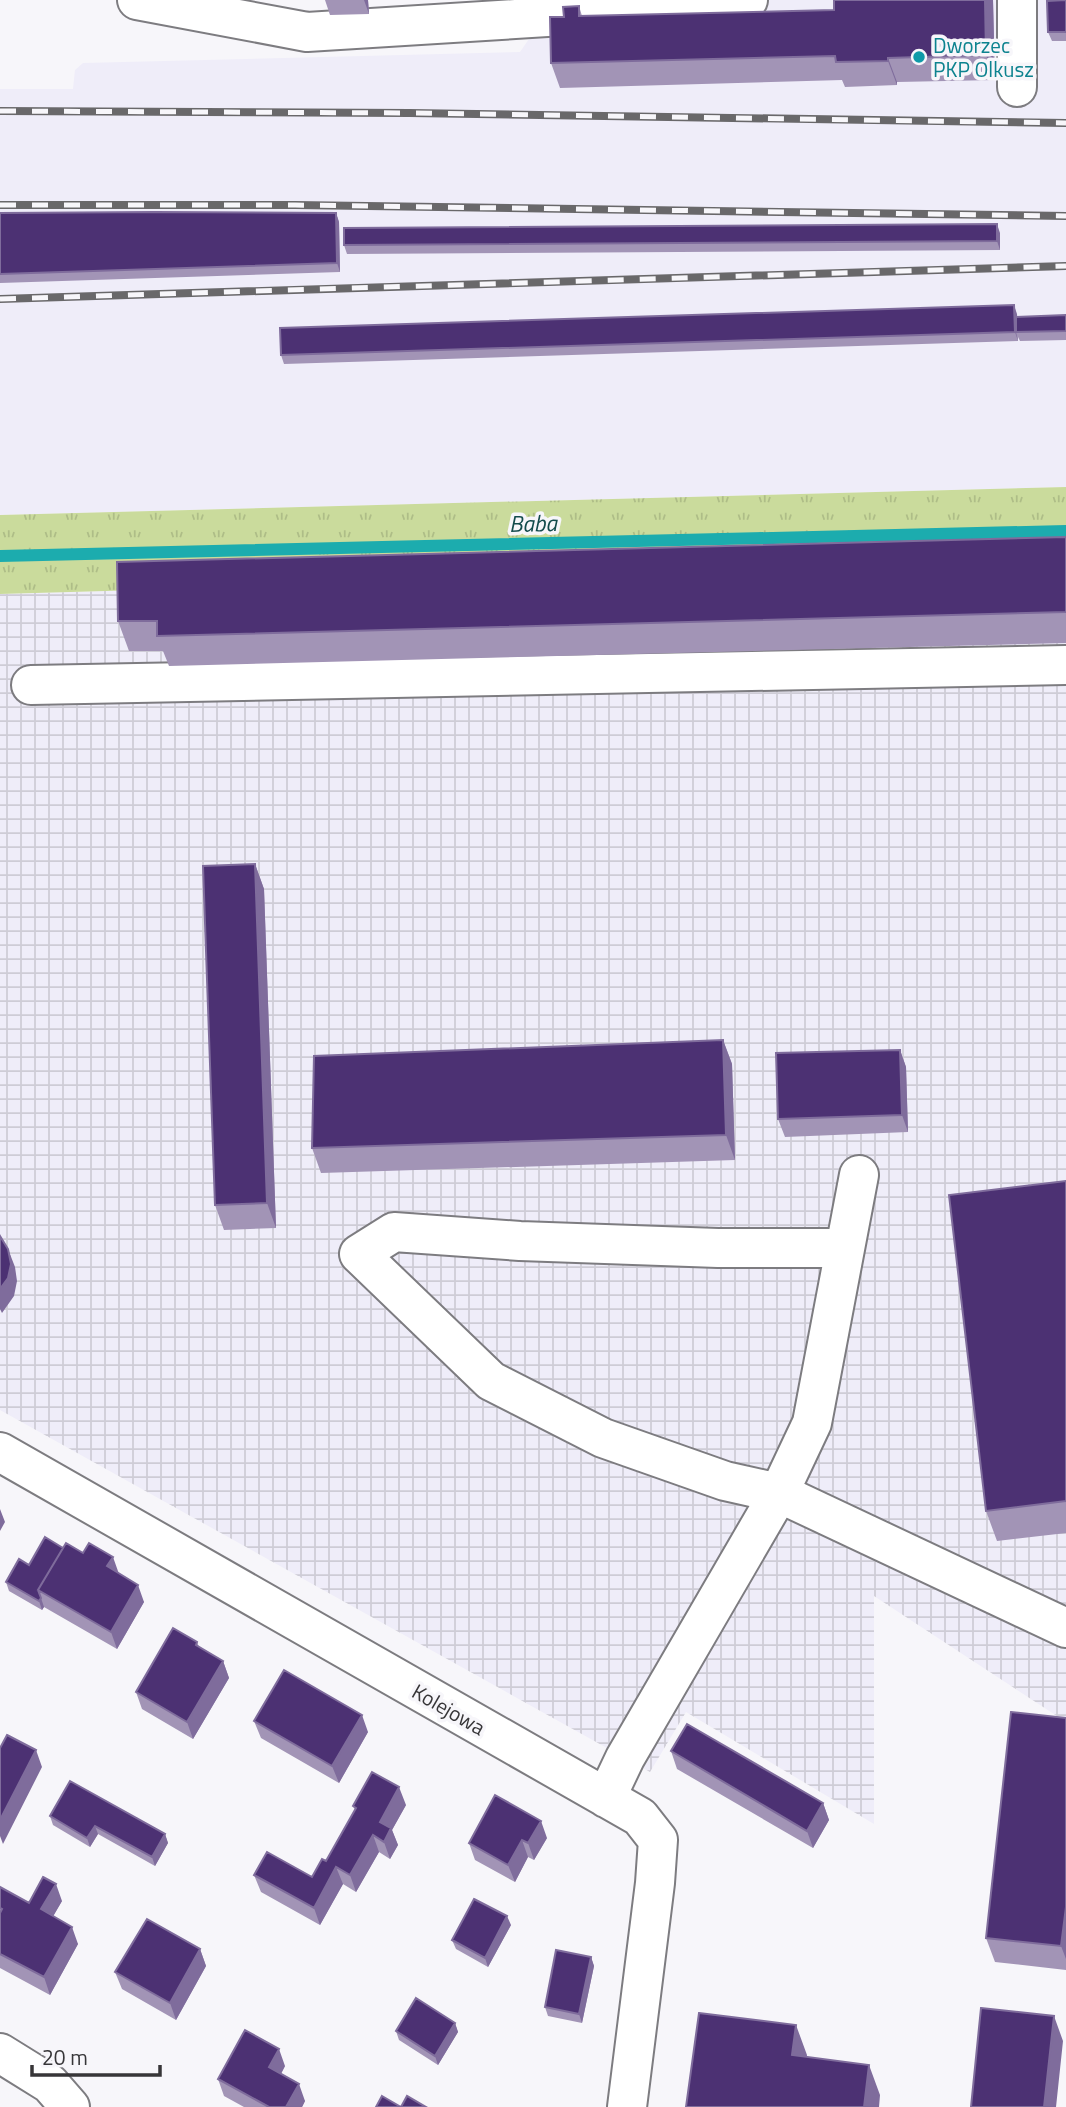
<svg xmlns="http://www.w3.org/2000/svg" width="1066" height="2107" viewBox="0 0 1066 2107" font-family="'Titillium Web',sans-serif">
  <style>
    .built { fill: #efedf9 }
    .industrial { fill: url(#industrial-grid) }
    .grass { fill: url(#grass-tufts) }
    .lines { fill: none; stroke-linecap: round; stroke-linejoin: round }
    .stream { stroke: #1cacae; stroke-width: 12 }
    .minor-casing { stroke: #7d7c80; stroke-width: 42 }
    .minor { stroke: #fff; stroke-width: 38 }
    .rail-casing { stroke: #69686a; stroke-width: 8 }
    .rail { stroke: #f7f6fa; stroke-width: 5; stroke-dasharray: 16; stroke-linecap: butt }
    .wall { fill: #a294b6 }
    .shaded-wall { fill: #7f6c9c }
    .building { fill: #4c3173; stroke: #7f6c9c; stroke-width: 2 }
    .culture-dot { fill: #0f9aa8; stroke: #f7f6fa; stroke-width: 2.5 }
    .labels { text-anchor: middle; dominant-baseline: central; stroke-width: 7; stroke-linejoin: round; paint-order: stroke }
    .culture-label { font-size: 21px; fill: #0d838f; stroke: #f7f6fa; text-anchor: start }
    .street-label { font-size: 21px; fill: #373638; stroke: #f7f6fa }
    .water-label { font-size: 23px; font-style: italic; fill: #134b4c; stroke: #f7f6fa }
  </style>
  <defs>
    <pattern id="industrial-grid" width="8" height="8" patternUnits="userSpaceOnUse" patternTransform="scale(1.75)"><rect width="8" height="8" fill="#efedf9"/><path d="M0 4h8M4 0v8" fill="none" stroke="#ceccd6"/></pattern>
    <pattern id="grass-tufts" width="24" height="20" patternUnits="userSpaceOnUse" patternTransform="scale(1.75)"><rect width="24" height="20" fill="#cadb9c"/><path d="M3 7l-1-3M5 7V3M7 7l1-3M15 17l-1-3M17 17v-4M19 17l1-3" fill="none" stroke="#aebd87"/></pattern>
  </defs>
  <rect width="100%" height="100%" fill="#f7f6fa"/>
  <path class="built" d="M556 0H1066V487L0 515V89H73L75 70 83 63 520 52Z"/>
  <path class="industrial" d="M1066 564V1722L874 1596V1824L686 1712 650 1772 0 1410V594Z"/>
  <path class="grass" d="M1066 487V564L0 594V515Z"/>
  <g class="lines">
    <path class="stream" d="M0 556 1066 531"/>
    <g class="minor-casing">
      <path id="minor" d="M137 0 307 32 740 5 748 0
        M1017 0V87
        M31 685 1066 665
        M845 1248H718L520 1241 394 1232 359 1254 491 1381 603 1438 725 1481 779 1493 1066 1628
        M0 1452 640 1817 658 1840 655 1883 627 2107
        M606 1798 625 1758 779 1493 812 1423 859 1175
        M0 2053 50 2084 70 2107"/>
    </g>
    <use href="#minor" class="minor"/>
    <g class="rail-casing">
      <path id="rail" d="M0 111 410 113 1066 123
        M0 205H295L1066 216
        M0 299 1066 266"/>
    </g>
    <use href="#rail" class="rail"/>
  </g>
  <path class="wall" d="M325 0H368L369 14 330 15Z
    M993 0 995 80 897 82V85L845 87 842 80 560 88 551 63 564 17 579 6 582 16 834 10Z
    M1066 0V41H1052L1048 32Z
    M0 213H336L339 222 340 272 0 283Z
    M1000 233V250L347 254 344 245Z
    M1017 314V317L1066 315V340L1020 341 1018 337V341L284 364 281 355Z
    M1066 537V643L169 666 163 651H129L118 621Z
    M255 864 264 889 276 1228 224 1230 215 1205Z
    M723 1040 732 1064 735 1160 321 1173 312 1148Z
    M900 1050 906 1067 908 1132 785 1137 778 1119Z
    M1066 1181V1533L997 1541 986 1511Z
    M63 1548 119 1573 144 1602 117 1649 44 1607 42 1610 9 1591 6 1582Z
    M197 1642 199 1647 223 1661 229 1678 193 1739 142 1709 136 1692Z
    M1066 1718V1970L995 1962 986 1938Z
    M254 1721 368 1732 339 1783 261 1738Z
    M671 1751 823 1803 829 1820 813 1848 677 1769Z
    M406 1805 392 1830 398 1845 390 1859 379 1852 356 1892 343 1884 320 1925 261 1892 254 1875 312 1877 326 1861 355 1810 353 1806Z
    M50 1816 165 1834 168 1843 155 1866 98 1834 90 1847 53 1825Z
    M547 1838 534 1860 528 1857 515 1882 475 1860 469 1843Z
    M0 1887 29 1903 62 1901 53 1916 78 1944 50 1995 0 1968Z
    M511 1925 488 1967 456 1949 452 1940Z
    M200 1949 206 1966 176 2020 122 1989 115 1972Z
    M591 1957 594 1966 582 2023 548 2016 545 2007Z
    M455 2023 458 2032 438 2065 399 2040 396 2031Z
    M285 2066 281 2074 305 2101 302 2107H244L224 2096 218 2079Z"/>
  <path class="shaded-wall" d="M364 0H368L369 14Z
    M985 0H993L995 80 986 55Z
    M888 58 897 82V85L888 61Z
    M336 213 339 222 340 272 337 263Z
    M997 224 1000 233V250L997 241Z
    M1014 305 1017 314 1018 332H1016L1018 341 1015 332Z
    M255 864 264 889 276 1228 267 1203Z
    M723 1040 732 1064 735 1160 726 1135Z
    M900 1050 906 1067 908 1132 902 1115Z
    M8 1249 15 1267 17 1281 14 1296 2 1313 0 1309V1289Z
    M0 1509 5 1522 0 1531Z
    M113 1557 119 1574 107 1566Z
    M138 1585 144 1602 117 1649 111 1632Z
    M41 1598 44 1607 42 1610 39 1601Z
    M223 1661 229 1678 193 1739 187 1722Z
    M362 1715 368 1732 339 1783 332 1766Z
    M36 1750 42 1767 3 1844 0 1836V1820Z
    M399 1787 406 1805 392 1830 398 1845 390 1859 384 1842 380 1822Z
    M823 1803 829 1820 813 1848 807 1831Z
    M541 1821 547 1838 534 1860 528 1843Z
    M95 1826 98 1834 90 1847 87 1838Z
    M165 1834 168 1843 155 1866 152 1857Z
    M373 1835 379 1852 356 1892 350 1875Z
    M522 1840 528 1857 515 1882 508 1865Z
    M336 1867 343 1884 320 1925 314 1908Z
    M56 1884 62 1901 47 1927 41 1909Z
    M1066 1907V1959L1061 1946Z
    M507 1916 511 1925 488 1967 485 1958Z
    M72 1927 78 1944 50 1995 44 1977Z
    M200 1949 206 1966 176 2020 170 2003Z
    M591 1957 594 1966 582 2023 579 2014Z
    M1054 2016 1063 2041 1056 2107H1044Z
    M455 2023 458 2032 438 2065 435 2056Z
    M796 2025 807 2055 803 2085 792 2055Z
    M279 2049 285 2066 275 2085 269 2067Z
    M869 2065 880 2095 879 2107H864Z
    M299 2084 305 2101 302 2107H286Z"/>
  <path class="building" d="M834 0H985L986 55 888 58V61L836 62 835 56 551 63 550 17H564L563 7 579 6V16L834 10Z
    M1066 0V32H1048L1047 1Z
    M155 212 336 213 337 263 0 274V213Z
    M997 224V241L344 245V228Z
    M1014 305 1015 332 281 355 280 328Z
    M1066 315V331L1016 332V317Z
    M1066 537V612L157 636V621H118L117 562Z
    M255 864 267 1203 215 1205 203 866Z
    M723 1040 726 1135 312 1148 314 1056Z
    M900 1050 902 1115 778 1119 776 1053Z
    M1066 1181V1501L986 1511 949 1195Z
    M0 1236 8 1249 11 1264 8 1278 0 1289Z
    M45 1537 63 1548 38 1590 41 1598 39 1601 6 1582 19 1559 29 1565Z
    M66 1543 83 1553 89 1543 113 1557 107 1566 138 1585 111 1632 38 1590Z
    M173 1628 197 1642 196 1645 223 1661 187 1722 136 1692Z
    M284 1670 362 1715 332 1766 254 1721Z
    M1011 1712 1066 1718V1907L1061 1946 986 1938Z
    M687 1724 823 1803 807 1831 671 1751Z
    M7 1735 36 1750 0 1820V1748Z
    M372 1772 399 1787 380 1822 391 1828 384 1842 373 1835 350 1875 336 1867 314 1908 254 1875 267 1852 312 1877 322 1859 326 1861 356 1808 353 1806Z
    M70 1781 165 1834 152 1857 95 1826 87 1838 50 1816Z
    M495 1795 541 1821 528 1843 522 1840 508 1865 469 1843Z
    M43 1877 56 1884 41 1909 72 1927 44 1977 0 1954V1913L2 1909 0 1908V1887L29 1903Z
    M474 1899 507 1916 485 1958 452 1940Z
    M147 1919 200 1949 170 2003 115 1972Z
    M556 1950 591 1957 579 2014 545 2007Z
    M416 1998 455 2023 435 2056 396 2031Z
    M981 2008 1054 2016 1044 2107H971Z
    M699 2013 796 2025 792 2055 869 2065 864 2107H686Z
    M245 2030 279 2049 269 2067 299 2084 286 2107H269L218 2079Z
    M382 2096 401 2107 407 2096 426 2107H376Z"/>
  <circle class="culture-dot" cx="919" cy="57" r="7"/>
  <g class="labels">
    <g class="culture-label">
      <text x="933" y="45">Dworzec<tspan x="933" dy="24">PKP Olkusz</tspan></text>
    </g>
    <g class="street-label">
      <text transform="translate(449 1709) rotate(30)">Kolejowa</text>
    </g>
    <g class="water-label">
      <text transform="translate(533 523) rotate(-1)">Baba</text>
    </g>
  </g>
  <path d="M32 2065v10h128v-10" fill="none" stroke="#373638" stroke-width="3.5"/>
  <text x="42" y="2065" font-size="21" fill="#373638" stroke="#f7f6fa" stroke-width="5" paint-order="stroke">20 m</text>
</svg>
